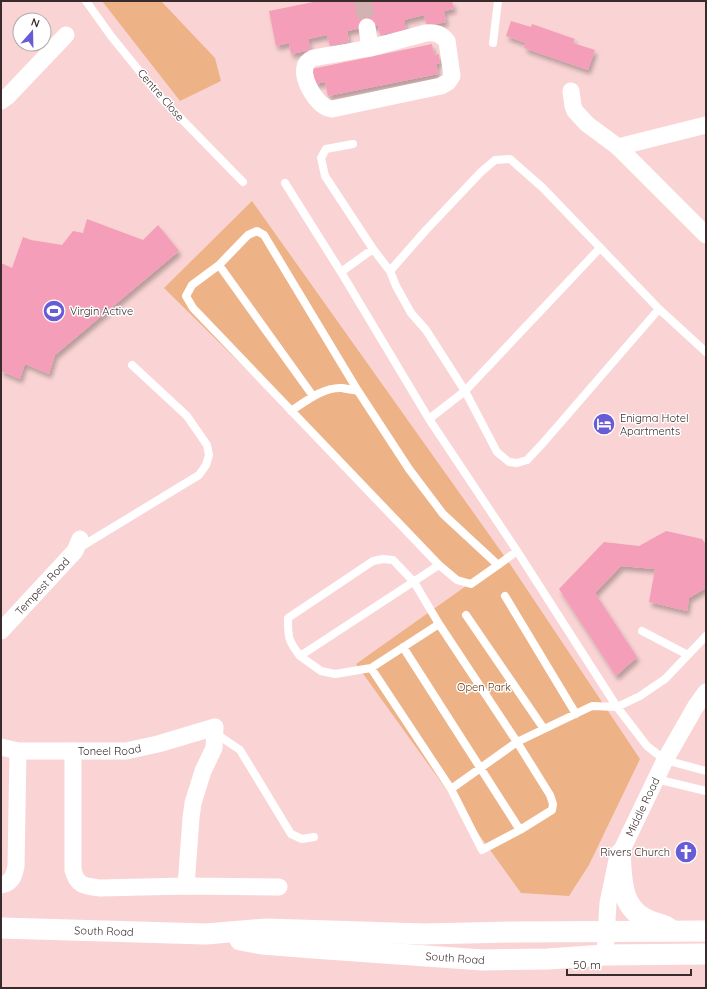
<svg xmlns="http://www.w3.org/2000/svg" width="707" height="989" viewBox="0 0 707 989" font-family="Quicksand,sans-serif">
  <style>
    .green { fill: #eeb287 }
    .building { fill: #f49eb9; filter: url(#shadow) }
    .lines { fill: none; stroke-linecap: round; stroke-linejoin: round }
    .minor-tunnel { stroke: #d3b2b2; stroke-width: 17; stroke-dasharray: 17 8; stroke-linecap: butt }
    .service { stroke: #fff; stroke-width: 8 }
    .minor { stroke: #fff; stroke-width: 17 }
    .tertiary { stroke: #fff; stroke-width: 21 }
    .labels { text-anchor: middle; dominant-baseline: central; stroke-width: 3; stroke-linejoin: round; paint-order: stroke }
    .street-label { font-size: 11px; fill: #392b2b; stroke: #fff }
    .poi-label { font-size: 11px; fill: #392b2b; stroke: #fff; text-anchor: start }
    .park-label { font-size: 11px; fill: #663912; stroke: #fff }
  </style>
  <defs>
    <filter id="shadow"><feDropShadow dx="2.5" dy="4.5" stdDeviation="2" flood-color="#0004"/></filter>
  </defs>
  <rect width="100%" height="100%" fill="#fad4d4"/>
  <path class="green" d="M102 1H161L215 58 221 81 180 101Z
    M252 201 510 564 640 759 589 865 569 896 521 893 356 664 466 586 164 288Z"/>
  <path class="building" d="M318 1H452L454 9 444 11 446 22 427 26 424 15 404 20 406 30 380 35 378 25 347 31 349 42 330 46 327 35 308 39 311 50 291 54 289 43 276 46 269 11Z
    M511 21 531 27 532 24 575 39 573 43 595 50 588 70 524 48 526 43 506 36Z
    M432 44 434 55 439 54 440 63 436 64 438 74 328 96 325 82 315 84 312 69Z
    M87 219 143 240 158 225 179 251 55 355 49 374 25 364 20 379 1 371V263L12 268 23 237 31 240 62 245 73 231 83 233Z
    M666 531 702 539 706 545V588L689 598 687 611 649 602 655 569 621 566 595 593 637 657 616 676 559 589 604 542 639 546Z"/>
  <g class="lines">
    <path class="minor-tunnel" d="M363 1 367 27"/>
    <path class="service" d="M86 1 111 36 162 99 243 182
      M493 43 498 1
      M353 144 326 149 321 158 325 176 373 249 390 271
      M285 183 341 272 429 419 517 551 617 707 647 746 665 760 706 771
      M219 265 313 396
      M341 272 373 249
      M659 309 543 443 527 460 517 463 509 462 497 452 465 391 426 330 411 313 396 286 390 271 426 230 481 172 495 160 510 159 543 188 659 309 706 352
      M291 411C306 401 323 387 342 388 347 389 353 390 358 391
      M429 419 465 391 600 248
      M79 548 199 475 206 465 209 455 207 445 187 416 132 365
      M498 565 471 584 457 580 439 565 193 308 186 296 192 285 219 265 248 235 257 231 264 235 358 391 409 469 443 514 498 565 517 551
      M505 596 576 714
      M466 615 544 729
      M642 631 688 655
      M403 647 520 830
      M300 656C288 640 288 638 288 618L373 561 383 559 393 560 414 582 439 624
      M371 668 451 789 517 742 439 624 371 668 335 674 321 671 300 656 439 565
      M215 733 240 750 291 834 302 839 314 837
      M656 779 706 791
      M451 789 482 850 520 830 552 810 553 804 550 795 517 742 592 706 617 707 640 696 665 679 706 636"/>
    <g class="minor">
      <path d="M367 27 370 48"/>
      <path d="M426 33C436 32 441 34 447 41L452 76 448 82 441 86 332 109C318 108 302 81 305 67 306 62 309 60 313 58L370 48Z"/>
      <path d="M571 91 573 106 575 111 587 124 618 147 706 235"/>
      <path d="M1 101 8 96 66 35"/>
      <path d="M618 147 706 125"/>
      <path id="s1" d="M1 631 75 551 80 539"/>
      <path id="s2" d="M1 747 18 751H126L158 744 215 727 214 748 203 771 193 803 191 818 186 886"/>
      <path d="M73 751V870C77 886 85 886 100 888L186 886 279 887"/>
      <path d="M1 885C12 883 14 876 16 866L18 751"/>
      <path id="s3" d="M605 955 608 903 617 860 665 760 696 706 706 692"/>
    </g>
    <g class="tertiary">
      <path d="M620 854C622 877 620 905 644 918 651 922 660 924 667 927"/>
      <path id="s4" d="M1 928 206 934 266 929 424 934 515 932 706 931"/>
      <path id="s5" d="M240 940 262 944 313 948 483 960 548 959 605 955 706 954"/>
    </g>
  </g>
  <defs>
    <g id="stadium-disc" transform="scale(1.15)"><circle r="9.5" fill="#675cd5" stroke="#fff"/><path d="M0-5a6.5 5 0 1 0 0 10a6.5 5 0 1 0 0-10ZM-3.5-1.8h7v3.6h-7Z" fill="#fff"/></g>
    <g id="hotel-disc" transform="scale(1.15)"><circle r="9.5" fill="#675cd5" stroke="#fff"/><path d="M-6-4.5h1.5V1H6V5H4.5V3h-9V5H-6ZM-4 0a1.8 1.8 0 1 1 3.6 0ZM.5 0V-2.5h3Q6-2.5 6 0Z" fill="#fff"/></g>
    <g id="church-disc" transform="scale(1.15)"><circle r="9.5" fill="#675cd5" stroke="#fff"/><path d="M-1.2-6h2.4v3.5h3.3v2.4h-3.3V6h-2.4V-.1h-3.3v-2.4h3.3Z" fill="#fff"/></g>
  </defs>
  <g fill-rule="evenodd">
    <use href="#stadium-disc" x="54" y="311"/>
    <use href="#hotel-disc" x="604" y="424"/>
    <use href="#church-disc" x="686" y="852"/>
  </g>
  <g class="labels">
    <g class="street-label">
      <text transform="translate(161 95) rotate(49)">Centre Close</text>
      <text stroke="none"><textPath href="#s1" startOffset="61">Tempest Road</textPath></text>
      <text stroke="none"><textPath href="#s2" startOffset="109">Toneel Road</textPath></text>
      <text stroke="none"><textPath href="#s3" startOffset="155">Middle Road</textPath></text>
      <text stroke="none"><textPath href="#s4" startOffset="103">South Road</textPath></text>
      <text stroke="none"><textPath href="#s5" startOffset="216">South Road</textPath></text>
    </g>
    <g class="poi-label">
      <text x="70" y="311">Virgin Active</text>
      <text x="620" y="418">Enigma Hotel<tspan x="620" dy="13">Apartments</tspan></text>
      <text x="670" y="852" text-anchor="end">Rivers Church</text>
    </g>
    <g class="park-label">
      <text x="484" y="687">Open Park</text>
    </g>
  </g>
  <rect width="707" height="989" fill="none" stroke="#392b2b" stroke-width="4"/>
  <g transform="translate(32 32) rotate(20)"><circle r="19" fill="#ffffff" stroke="#b0aaaa"/>
  <path d="M0-3L7 15L0 10L-7 15Z" fill="#675cd5"/>
  <text y="-6" font-size="11" font-weight="bold" text-anchor="middle" fill="#392b2b">N</text>
  </g>
  <path d="M567 969v6h124v-6" fill="none" stroke="#392b2b" stroke-width="2"/>
  <text x="573" y="969" font-size="12" fill="#392b2b" stroke="#ffffff" stroke-width="3" paint-order="stroke">50 m</text>
</svg>
